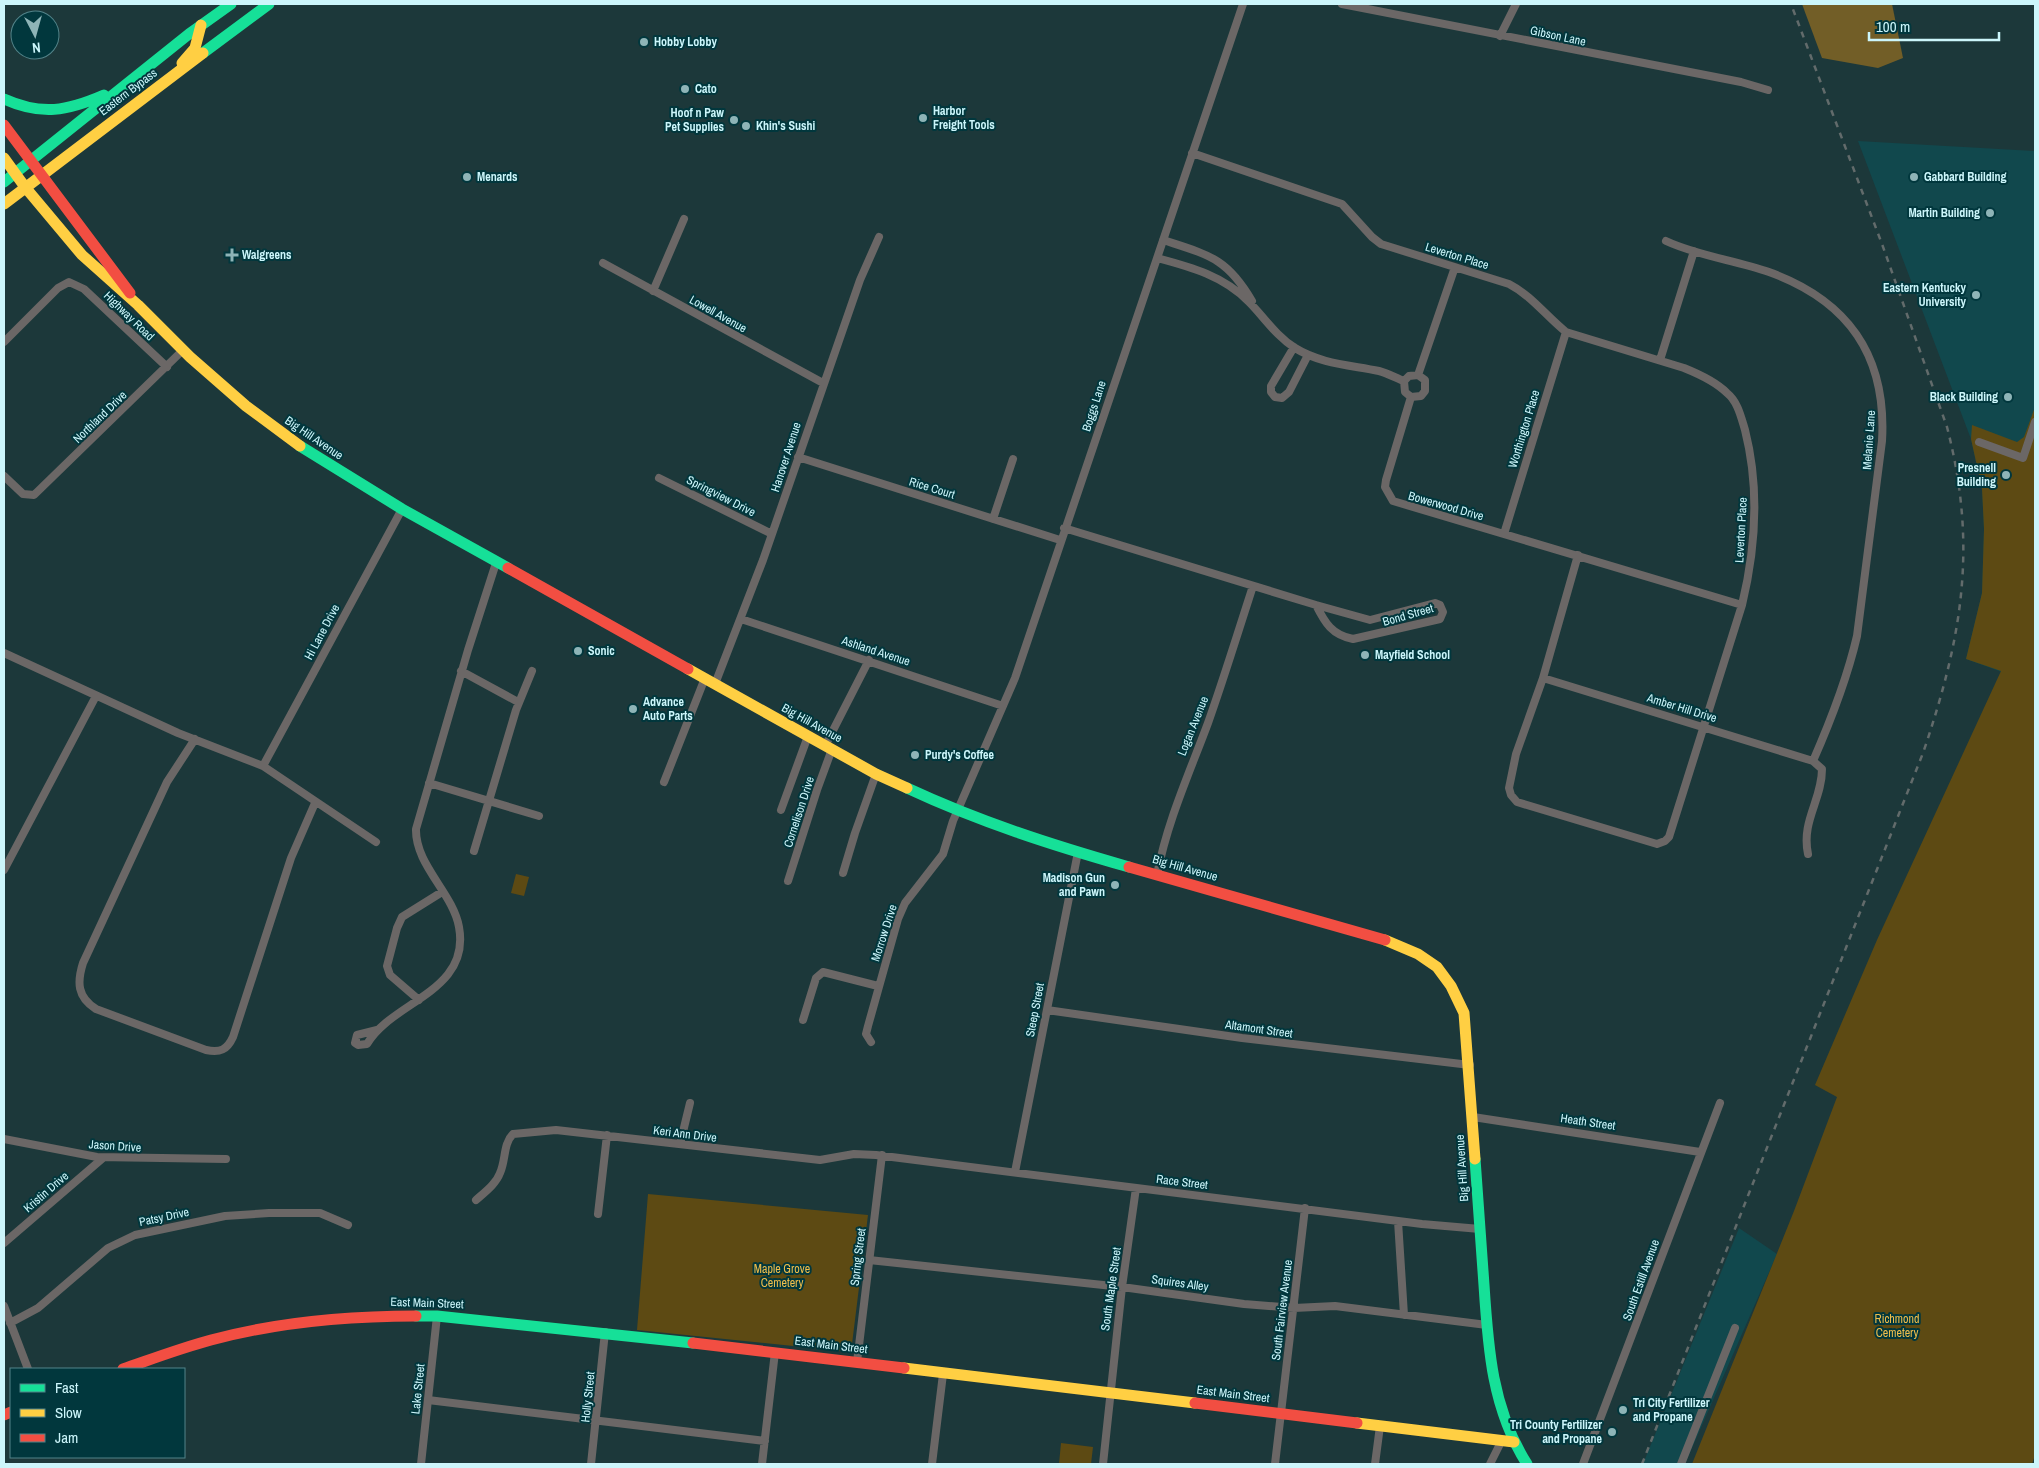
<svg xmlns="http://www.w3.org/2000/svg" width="2039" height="1468" viewBox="0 0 2039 1468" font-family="'Archivo Narrow',sans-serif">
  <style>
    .built { fill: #11484d }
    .green { fill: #5d4a13 }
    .forest { fill: #725e27 }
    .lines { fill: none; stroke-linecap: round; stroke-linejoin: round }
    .street { stroke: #6b6766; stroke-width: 8 }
    .fast { stroke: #16e098; stroke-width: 11 }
    .slow { stroke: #ffcf43; stroke-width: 11 }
    .jam { stroke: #f24e42; stroke-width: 11 }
    .rail { stroke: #626b6b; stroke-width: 2.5; stroke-dasharray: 6 6; stroke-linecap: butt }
    .poi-dot { fill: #8eb4b7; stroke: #01373d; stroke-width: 2 }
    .labels { text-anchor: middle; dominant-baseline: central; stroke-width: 4; stroke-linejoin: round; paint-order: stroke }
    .street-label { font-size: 12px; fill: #ccf6fb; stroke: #01373d }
    .poi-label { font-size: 12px; font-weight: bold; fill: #ccf6fb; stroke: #01373d; text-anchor: start }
    .park-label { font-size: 12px; fill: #f1bf4c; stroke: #01373d }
  </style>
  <rect width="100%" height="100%" fill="#1c383a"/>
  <path class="built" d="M1858 141 2035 151V684L1966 659 1982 593 1984 529 1982 489 1971 439Z
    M1739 1228 1777 1254 1685 1464H1643Z"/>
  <path class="green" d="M2035 407V1455L2032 1464H1692L1794 1211 1837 1097 1815 1085 1877 940 2001 671 1966 659 1982 593 1984 529 1982 489 1971 439 1972 425 2017 442 2024 437Z
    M516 874 529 877 524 896 511 893Z
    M648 1194 868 1215 851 1352 637 1330Z
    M1061 1443 1093 1447 1091 1464H1059Z"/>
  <path class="forest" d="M1802 4H1892L1903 58 1878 68 1822 58Z"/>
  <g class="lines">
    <path class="street" d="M1342 4 1741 82 1768 90
      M1500 36 1516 4
      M1192 153 1342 204 1372 237 1381 244 1509 284C1532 296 1546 316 1566 332L1684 368C1699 374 1716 382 1727 393 1738 402 1741 417 1745 430 1760 489 1756 547 1742 605L1669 837 1665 841 1657 844 1517 802 1511 795 1509 788 1516 754 1543 678 1578 555
      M1163 240C1209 255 1227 258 1252 301
      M1666 241C1698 256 1735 260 1769 272 1849 301 1887 356 1882 441L1857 636C1847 679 1831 720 1813 761
      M1157 258C1191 267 1224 276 1249 302 1264 317 1276 336 1295 348 1321 364 1350 365 1379 371 1387 373 1396 378 1404 381
      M603 263 823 383
      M653 291 684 219
      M4 342 58 288 69 282 84 289 167 367
      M1294 347 1271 386V392L1275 397 1282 398 1289 392 1308 355
      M1660 360 1694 251
      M1418 375 1455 267
      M1411 397 1386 480 1385 487 1393 501 1742 605
      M1411 397 1421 396 1425 391V380L1418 375
      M1411 397 1405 392 1404 381 1409 376 1418 375
      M1979 442 2023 458 2035 422
      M798 457 1060 540
      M4 476 23 494 34 495 183 350
      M659 478 772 534
      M993 519 1013 459
      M1064 528 1316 605
      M1504 534 1566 332
      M1435 603 1440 605 1443 612 1440 619 1353 639C1332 635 1325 623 1316 605L1370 620Z
      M741 619 1003 706
      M4 653 178 733 263 766 376 842
      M461 671 518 702
      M1543 678 1813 761 1822 769C1822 800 1801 821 1808 854
      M715 684 763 560 860 280 879 237
      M195 739 167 782 83 963C77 982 77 997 96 1009L206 1050C220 1053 227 1050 233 1037L291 858 315 803
      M825 746 869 660
      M263 766 402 509
      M664 782 705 678
      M429 783 539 816
      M781 810 808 736
      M474 851 516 710 532 671
      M4 870 96 696
      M843 873 855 833 876 774
      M1157 875C1167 822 1189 774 1208 723 1224 678 1238 632 1253 586
      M788 881 817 790 832 749
      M419 1000 390 975 387 966 397 928 402 917 442 892
      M1047 1010 1242 1038 1470 1065
      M803 1020 816 978 823 972 878 986
      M377 1030 357 1035 355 1043 358 1045 367 1044C392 1001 471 992 459 927 453 893 415 865 416 829L468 650 496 563
      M871 1042 866 1034 868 1026 898 919 905 903 943 854 953 821 1015 678 1243 4
      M1473 1117 1700 1152
      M4 1139 97 1157 226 1159
      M680 1144 690 1103
      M1015 1172 1078 852
      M476 1200C485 1192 496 1184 500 1173 506 1160 503 1144 513 1134L556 1130 820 1160 854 1154 876 1155 1422 1224 1480 1229
      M598 1214 607 1135
      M1398 1221 1404 1315
      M4 1243 103 1158
      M869 1260 1122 1287 1244 1304 1294 1308 1335 1306 1487 1325
      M4 1306 28 1369
      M10 1323 38 1308 108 1248 135 1235 225 1216 269 1213H320L348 1225
      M857 1362 882 1155
      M428 1400 765 1441
      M421 1464 437 1316
      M591 1464 605 1332
      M762 1464 775 1352
      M932 1464 943 1374
      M1103 1464 1122 1287 1136 1188
      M1275 1464 1305 1208
      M1375 1464 1380 1426
      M1490 1464 1502 1440
      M1583 1464 1720 1103
      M1681 1464 1735 1328"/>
    <path class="fast" d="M203 53 269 4
      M4 99C42 116 67 111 104 95
      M4 182 189 34 231 4
      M300 446 402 509 508 568
      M907 788C980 822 1052 845 1129 867
      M1475 1159C1478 1201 1481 1243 1484 1285 1488 1348 1492 1409 1527 1464
      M416 1316H437L693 1343"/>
    <path class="slow" d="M182 63 195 48 201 25
      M4 158 25 187 82 255 138 305 190 357 246 406 300 446
      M4 204 203 53
      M688 669 876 774 907 788
      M1385 940 1418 954 1437 967 1451 986 1464 1013 1475 1159
      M904 1368 1195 1403
      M1357 1423 1514 1442"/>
    <path class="jam" d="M4 125 130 293
      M508 568 688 669
      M1129 867 1385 940
      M693 1343 904 1368
      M123 1369C152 1359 181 1348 211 1340 278 1322 347 1316 416 1316
      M1195 1403 1357 1423
      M4 1415 11 1412"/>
    <path class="rail" d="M1642 1464 1923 753C1962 638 1978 547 1947 427L1882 244 1791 4"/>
  </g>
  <g class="poi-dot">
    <circle cx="644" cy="42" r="5"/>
    <circle cx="685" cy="89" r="5"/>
    <circle cx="923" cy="118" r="5"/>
    <circle cx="734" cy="120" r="5"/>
    <circle cx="746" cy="126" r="5"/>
    <circle cx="467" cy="177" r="5"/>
    <circle cx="1914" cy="177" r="5"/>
    <circle cx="1990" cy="213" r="5"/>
    <path d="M229.5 247.5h5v5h5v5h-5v5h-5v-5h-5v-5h5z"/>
    <circle cx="1976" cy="295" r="5"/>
    <circle cx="2008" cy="397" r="5"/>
    <circle cx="2006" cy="475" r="5"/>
    <circle cx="578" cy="651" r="5"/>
    <circle cx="1365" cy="655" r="5"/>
    <circle cx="633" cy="709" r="5"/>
    <circle cx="915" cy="755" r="5"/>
    <circle cx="1115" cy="885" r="5"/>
    <circle cx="1623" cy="1410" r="5"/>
    <circle cx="1612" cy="1432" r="5"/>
  </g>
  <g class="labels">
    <g class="street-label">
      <text transform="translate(1558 36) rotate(12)">Gibson Lane</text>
      <text transform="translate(128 92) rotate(-37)">Eastern Bypass</text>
      <text transform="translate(1457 256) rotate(17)">Leverton Place</text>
      <text transform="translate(718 314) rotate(29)">Lowell Avenue</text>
      <text transform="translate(129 316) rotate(44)">Highway Road</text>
      <text transform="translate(1094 406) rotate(-72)">Boggs Lane</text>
      <text transform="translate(100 417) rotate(-44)">Northland Drive</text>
      <text transform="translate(1524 429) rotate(-73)">Worthington Place</text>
      <text transform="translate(314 438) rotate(34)">Big Hill Avenue</text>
      <text transform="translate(1869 440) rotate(-86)">Melanie Lane</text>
      <text transform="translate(786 457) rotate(-72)">Hanover Avenue</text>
      <text transform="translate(932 488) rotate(17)">Rice Court</text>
      <text transform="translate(721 496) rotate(27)">Springview Drive</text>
      <text transform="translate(1446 506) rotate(16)">Bowerwood Drive</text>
      <text transform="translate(1741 530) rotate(-87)">Leverton Place</text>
      <text transform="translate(1408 615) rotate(-16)">Bond Street</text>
      <text transform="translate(322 632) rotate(-62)">Hi Lane Drive</text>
      <text transform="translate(876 651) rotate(18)">Ashland Avenue</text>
      <text transform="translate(1682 708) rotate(17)">Amber Hill Drive</text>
      <text transform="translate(812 723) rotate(29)">Big Hill Avenue</text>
      <text transform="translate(1193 726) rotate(-68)">Logan Avenue</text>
      <text transform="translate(799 812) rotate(-72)">Cornelison Drive</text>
      <text transform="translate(1185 868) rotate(16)">Big Hill Avenue</text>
      <text transform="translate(884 933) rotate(-72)">Morrow Drive</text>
      <text transform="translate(1035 1010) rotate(-79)">Steep Street</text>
      <text transform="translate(1259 1029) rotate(8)">Altamont Street</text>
      <text transform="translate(1588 1122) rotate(8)">Heath Street</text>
      <text transform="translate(685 1134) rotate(7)">Keri Ann Drive</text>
      <text transform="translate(115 1146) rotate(4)">Jason Drive</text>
      <text transform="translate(1462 1168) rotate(-94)">Big Hill Avenue</text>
      <text transform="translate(1182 1182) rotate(7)">Race Street</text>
      <text transform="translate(46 1192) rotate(-41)">Kristin Drive</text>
      <text transform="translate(164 1217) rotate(-12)">Patsy Drive</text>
      <text transform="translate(858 1257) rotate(-83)">Spring Street</text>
      <text transform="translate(1641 1280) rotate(-70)">South Estill Avenue</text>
      <text transform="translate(1180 1283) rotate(8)">Squires Alley</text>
      <text transform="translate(1111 1289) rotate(-82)">South Maple Street</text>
      <text transform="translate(427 1303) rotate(2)">East Main Street</text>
      <text transform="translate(1282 1310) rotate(-83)">South Fairview Avenue</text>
      <text transform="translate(831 1345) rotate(7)">East Main Street</text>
      <text transform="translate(418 1389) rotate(-84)">Lake Street</text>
      <text transform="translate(1233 1394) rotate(7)">East Main Street</text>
      <text transform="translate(588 1397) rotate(-84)">Holly Street</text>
    </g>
    <g class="poi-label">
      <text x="654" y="42">Hobby Lobby</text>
      <text x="695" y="89">Cato</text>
      <text x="933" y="111">Harbor<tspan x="933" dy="14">Freight Tools</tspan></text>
      <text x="724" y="113" text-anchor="end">Hoof n Paw<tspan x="724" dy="14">Pet Supplies</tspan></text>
      <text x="756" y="126">Khin's Sushi</text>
      <text x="477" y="177">Menards</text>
      <text x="1924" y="177">Gabbard Building</text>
      <text x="1980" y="213" text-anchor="end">Martin Building</text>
      <text x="242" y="255">Walgreens</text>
      <text x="1966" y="288" text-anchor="end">Eastern Kentucky<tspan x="1966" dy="14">University</tspan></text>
      <text x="1998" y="397" text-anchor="end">Black Building</text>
      <text x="1996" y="468" text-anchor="end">Presnell<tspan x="1996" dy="14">Building</tspan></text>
      <text x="588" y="651">Sonic</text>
      <text x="1375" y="655">Mayfield School</text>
      <text x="643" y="702">Advance<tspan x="643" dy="14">Auto Parts</tspan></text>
      <text x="925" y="755">Purdy's Coffee</text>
      <text x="1105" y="878" text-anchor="end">Madison Gun<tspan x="1105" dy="14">and Pawn</tspan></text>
      <text x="1633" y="1403">Tri City Fertilizer<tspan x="1633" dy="14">and Propane</tspan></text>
      <text x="1602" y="1425" text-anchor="end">Tri County Fertilizer<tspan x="1602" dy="14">and Propane</tspan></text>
    </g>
    <g class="park-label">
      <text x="782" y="1269">Maple Grove<tspan x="782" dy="14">Cemetery</tspan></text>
      <text x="1897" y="1319">Richmond<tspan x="1897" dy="14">Cemetery</tspan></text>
    </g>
  </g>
  <rect width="2039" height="1468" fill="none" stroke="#ccf6fb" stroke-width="10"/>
  <rect x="10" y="1368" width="175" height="90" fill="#01373d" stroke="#528389"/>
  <rect x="20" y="1384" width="25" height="8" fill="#16e098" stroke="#528389"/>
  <text x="55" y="1393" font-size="15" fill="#ccf6fb">Fast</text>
  <rect x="20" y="1409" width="25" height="8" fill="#ffcf43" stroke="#528389"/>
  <text x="55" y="1418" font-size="15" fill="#ccf6fb">Slow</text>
  <rect x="20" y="1434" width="25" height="8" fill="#f24e42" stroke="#528389"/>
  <text x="55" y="1443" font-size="15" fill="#ccf6fb">Jam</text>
  <g transform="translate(35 35) rotate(174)"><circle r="24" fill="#01373d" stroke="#528389"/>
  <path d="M0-4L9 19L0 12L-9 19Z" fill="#8eb4b7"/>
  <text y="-8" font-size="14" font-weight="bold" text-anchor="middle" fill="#ccf6fb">N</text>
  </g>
  <path d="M1869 32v8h130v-8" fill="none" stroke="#ccf6fb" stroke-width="2.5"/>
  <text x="1876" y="32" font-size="15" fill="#ccf6fb" stroke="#01373d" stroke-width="4" paint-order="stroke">100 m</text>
</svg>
